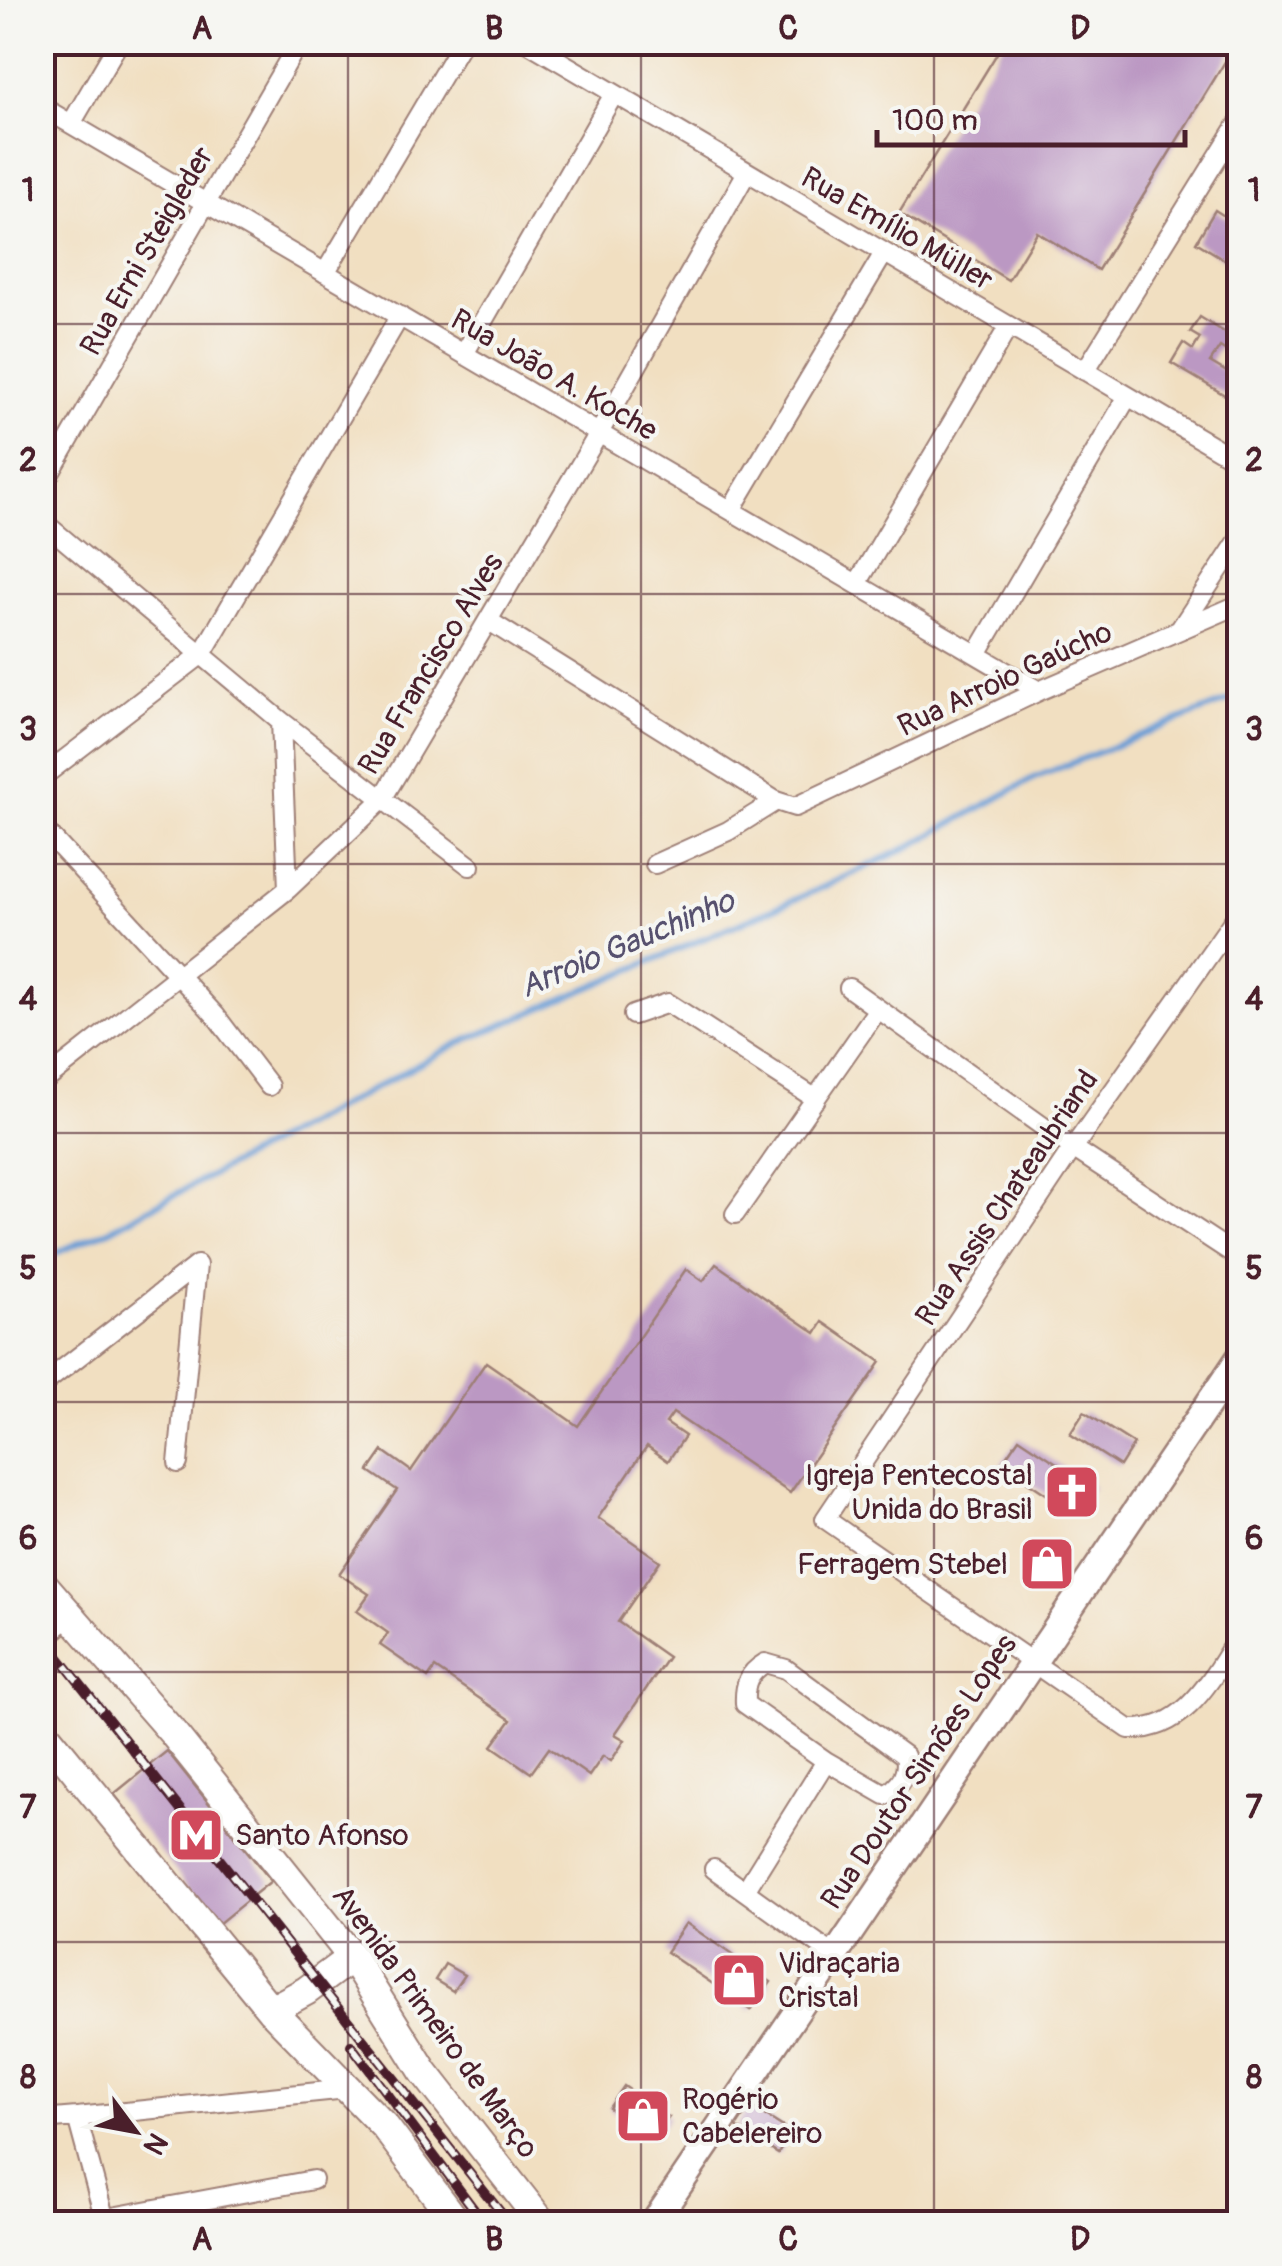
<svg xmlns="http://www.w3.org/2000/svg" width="1282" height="2266" viewBox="0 0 1282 2266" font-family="Pangolin,sans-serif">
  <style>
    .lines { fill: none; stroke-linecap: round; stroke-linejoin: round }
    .stream { stroke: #6a9dd5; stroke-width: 6 }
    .building { fill: #bb98c3; fill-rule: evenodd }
    .minor-casing { stroke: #9e7f76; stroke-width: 22 }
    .tertiary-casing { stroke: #9e7f76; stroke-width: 25 }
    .secondary-casing { stroke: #9e7f76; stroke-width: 30 }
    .primary-casing { stroke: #9e7f76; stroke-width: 32 }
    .minor { stroke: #fff; stroke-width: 18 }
    .tertiary { stroke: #fff; stroke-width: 20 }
    .secondary { stroke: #fff; stroke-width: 25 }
    .primary { stroke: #fff; stroke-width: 28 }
    .rail-casing { stroke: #4a1f2b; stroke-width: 10 }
    .rail { stroke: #f6f6f2; stroke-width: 6; stroke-dasharray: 19; stroke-linecap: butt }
    .grid { fill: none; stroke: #4a1f2b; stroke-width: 2.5; stroke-opacity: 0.55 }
    .labels { text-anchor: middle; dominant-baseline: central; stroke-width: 8; stroke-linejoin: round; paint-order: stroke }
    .street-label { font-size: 30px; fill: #4a1f2b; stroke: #f6f6f2 }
    .poi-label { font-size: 30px; fill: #4a1f2b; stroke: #f6f6f2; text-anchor: start }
    .water-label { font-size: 32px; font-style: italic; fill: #57516f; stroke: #f6f6f2 }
    .neatline { fill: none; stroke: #4a1f2b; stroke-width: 4 }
    .grid-label { font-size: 32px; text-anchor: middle; font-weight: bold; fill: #4a1f2b }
  </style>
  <rect width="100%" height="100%" fill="#f6f6f2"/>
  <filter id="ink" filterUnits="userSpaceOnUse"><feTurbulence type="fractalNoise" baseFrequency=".01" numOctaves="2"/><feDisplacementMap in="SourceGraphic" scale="20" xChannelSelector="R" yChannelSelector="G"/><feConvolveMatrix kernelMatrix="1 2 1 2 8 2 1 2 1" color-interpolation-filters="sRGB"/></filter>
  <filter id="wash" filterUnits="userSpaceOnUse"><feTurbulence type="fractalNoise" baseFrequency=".0048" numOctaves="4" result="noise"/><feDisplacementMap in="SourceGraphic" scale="40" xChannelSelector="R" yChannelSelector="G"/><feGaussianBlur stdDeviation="2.25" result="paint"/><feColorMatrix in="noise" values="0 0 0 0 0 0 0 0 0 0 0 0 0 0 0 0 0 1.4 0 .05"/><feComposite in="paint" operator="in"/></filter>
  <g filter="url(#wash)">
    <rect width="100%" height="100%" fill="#f1dfc1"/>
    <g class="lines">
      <path class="stream" d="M42 1259 109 1230 455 1045 817 890 911 846 1034 778 1240 696"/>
    </g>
    <g id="blocks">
      <path class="building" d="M1004 42H1237L1098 270 1037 232 1008 280 899 213Z
        M1215 210 1240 226V252L1232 264 1196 242Z
        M1200 317 1240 342V404L1171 363 1183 343 1193 350 1200 338 1190 332ZM1220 347 1239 359 1230 374 1210 362Z
        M716 1264 816 1333 823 1322 881 1362 790 1493 673 1413 666 1423 685 1436 668 1461 647 1446 598 1518 660 1561 618 1622 668 1657 615 1734 625 1740 611 1761 603 1756 589 1776 549 1748 531 1773 492 1746 511 1720 435 1668 428 1678 380 1645 388 1633 357 1611 369 1594 339 1574 397 1490 369 1471 383 1451 411 1471 486 1362 578 1426 686 1269 703 1281Z
        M1084 1412 1134 1444 1120 1466 1070 1434Z
        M1019 1438 1093 1487 1075 1513 1001 1464Z
        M167 1751 271 1881 218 1924 114 1794Z
        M686 1923 771 1982 751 2010 666 1952Z
        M445 1964 464 1975 453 1991 435 1980Z
        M624 2086 669 2117 654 2138 609 2108Z
        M750 2106 791 2132 778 2154 736 2127Z"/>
    </g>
  </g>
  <g filter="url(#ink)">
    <use href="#blocks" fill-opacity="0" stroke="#9e7f76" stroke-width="2.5"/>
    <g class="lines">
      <g class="minor-casing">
        <path id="minor" d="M527 42 1240 462
          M42 107 1039 691
          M71 124 119 42
          M325 273 462 42
          M464 354 614 94
          M1085 371 1240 121
          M42 487 299 42
          M731 510 884 253
          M42 521 281 721 470 866
          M857 584 1009 326
          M489 621 776 801 795 807 1039 691 1240 604
          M1180 629 1240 538
          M977 654 1128 396
          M281 721 288 889
          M42 777 202 654 400 316
          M42 827 215 1015 269 1086
          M655 864 728 831 776 801
          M1240 911 1073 1148 825 1519 1129 1729C1187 1732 1213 1675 1240 1634
          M849 988 1073 1148 1240 1258
          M633 1015 668 1003 816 1099
          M42 1083 288 889 381 801 599 433 747 172
          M735 1214 878 1009
          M42 1385 197 1265
          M178 1463 197 1265
          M714 1869 835 1956
          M745 1891 826 1761 745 1704C744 1685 748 1673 765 1663L786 1669 905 1756C909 1774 899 1787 885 1795L826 1761
          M42 2120 77 2117
          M74 2224 313 2180
          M106 2224 77 2117 347 2089"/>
      </g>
      <g class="tertiary-casing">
        <path id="tertiary" d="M42 1638 71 1614"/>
      </g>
      <g class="secondary-casing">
        <path id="secondary" d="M653 2224 1240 1357"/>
      </g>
      <g class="primary-casing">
        <path id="primary" d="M42 1583 173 1733 352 1957 424 2072 543 2224
          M42 1730 271 2010 385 2127 458 2224
          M271 2010 306 1991 352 1957"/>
      </g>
      <use href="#minor" class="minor"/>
      <use href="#tertiary" class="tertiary"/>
      <use href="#secondary" class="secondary"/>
      <use href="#primary" class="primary"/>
      <g class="rail-casing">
        <path id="rail" d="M42 1636 510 2224
          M351 2045 485 2224"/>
      </g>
      <use href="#rail" class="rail"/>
    </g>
  </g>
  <path class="grid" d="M348 42V2224M641 42V2224M934 42V2224M42 324H1240M42 594H1240M42 864H1240M42 1133H1240M42 1402H1240M42 1672H1240M42 1942H1240"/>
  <defs>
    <g id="church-square" transform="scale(2.875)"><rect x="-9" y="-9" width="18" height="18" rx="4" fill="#d1495b" stroke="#f6f6f2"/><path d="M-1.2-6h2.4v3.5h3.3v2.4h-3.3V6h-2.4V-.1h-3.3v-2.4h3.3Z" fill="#fff"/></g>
    <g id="shop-square" transform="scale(2.875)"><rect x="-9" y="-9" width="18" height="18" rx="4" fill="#d1495b" stroke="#f6f6f2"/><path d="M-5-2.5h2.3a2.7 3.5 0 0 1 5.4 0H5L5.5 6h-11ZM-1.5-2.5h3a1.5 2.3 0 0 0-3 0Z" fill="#fff"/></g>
    <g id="metro-square" transform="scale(2.875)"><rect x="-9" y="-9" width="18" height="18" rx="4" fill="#d1495b" stroke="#f6f6f2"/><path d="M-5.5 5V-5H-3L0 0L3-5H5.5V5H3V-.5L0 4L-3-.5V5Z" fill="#fff"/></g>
  </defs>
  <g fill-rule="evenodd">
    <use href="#church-square" x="1072" y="1492"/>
    <use href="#shop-square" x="1047" y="1564"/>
    <use href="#metro-square" x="196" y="1835"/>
    <use href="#shop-square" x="739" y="1980"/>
    <use href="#shop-square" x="643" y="2116"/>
  </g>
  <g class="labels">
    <g class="street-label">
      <text transform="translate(897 229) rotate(30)">Rua Emílio Müller</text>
      <text transform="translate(147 251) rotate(-60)">Rua Erni Steigleder</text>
      <text transform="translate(554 375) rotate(30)">Rua João A. Koche</text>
      <text transform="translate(431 664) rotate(-59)">Rua Francisco Alves</text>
      <text transform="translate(1005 679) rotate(-25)">Rua Arroio Gaúcho</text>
      <text transform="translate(1007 1198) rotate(-56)">Rua Assis Chateaubriand</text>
      <text transform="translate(919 1772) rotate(-56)">Rua Doutor Simões Lopes</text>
      <text transform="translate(435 2022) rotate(54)">Avenida Primeiro de Março</text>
    </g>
    <g class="poi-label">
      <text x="1033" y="1475" text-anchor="end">Igreja Pentecostal<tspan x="1033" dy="34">Unida do Brasil</tspan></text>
      <text x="1008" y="1564" text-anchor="end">Ferragem Stebel</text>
      <text x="235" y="1835">Santo Afonso</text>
      <text x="778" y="1963">Vidraçaria<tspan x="778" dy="34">Cristal</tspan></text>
      <text x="682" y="2099">Rogério<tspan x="682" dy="34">Cabelereiro</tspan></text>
    </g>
    <g class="water-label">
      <text transform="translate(627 944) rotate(-23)">Arroio Gauchinho</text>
    </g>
  </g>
  <rect width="1282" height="2266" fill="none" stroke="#f6f6f2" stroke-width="110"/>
  <g transform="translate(135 2131) rotate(122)" stroke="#f6f6f2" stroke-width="8" paint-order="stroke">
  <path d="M0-8L18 38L0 25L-18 38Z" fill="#4a1f2b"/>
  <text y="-15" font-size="28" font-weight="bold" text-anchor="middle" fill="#4a1f2b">N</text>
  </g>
  <path d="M877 130v15h308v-15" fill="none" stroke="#4a1f2b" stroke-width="5"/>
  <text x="892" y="130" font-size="30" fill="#4a1f2b" stroke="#f6f6f2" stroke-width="8" paint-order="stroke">100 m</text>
  <rect x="55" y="55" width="1172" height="2156" class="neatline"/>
  <g class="grid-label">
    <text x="202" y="39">A</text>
    <text x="494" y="39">B</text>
    <text x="788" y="39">C</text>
    <text x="1080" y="39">D</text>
    <text x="28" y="201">1</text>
    <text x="1254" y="201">1</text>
    <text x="28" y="471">2</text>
    <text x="1254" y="471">2</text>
    <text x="28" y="740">3</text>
    <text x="1254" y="740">3</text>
    <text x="28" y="1010">4</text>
    <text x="1254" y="1010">4</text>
    <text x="28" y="1279">5</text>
    <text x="1254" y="1279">5</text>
    <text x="28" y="1549">6</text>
    <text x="1254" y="1549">6</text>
    <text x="28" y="1818">7</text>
    <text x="1254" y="1818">7</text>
    <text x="28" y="2088">8</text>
    <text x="1254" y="2088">8</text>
    <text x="202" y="2250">A</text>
    <text x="494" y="2250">B</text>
    <text x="788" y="2250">C</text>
    <text x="1080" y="2250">D</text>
  </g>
</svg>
